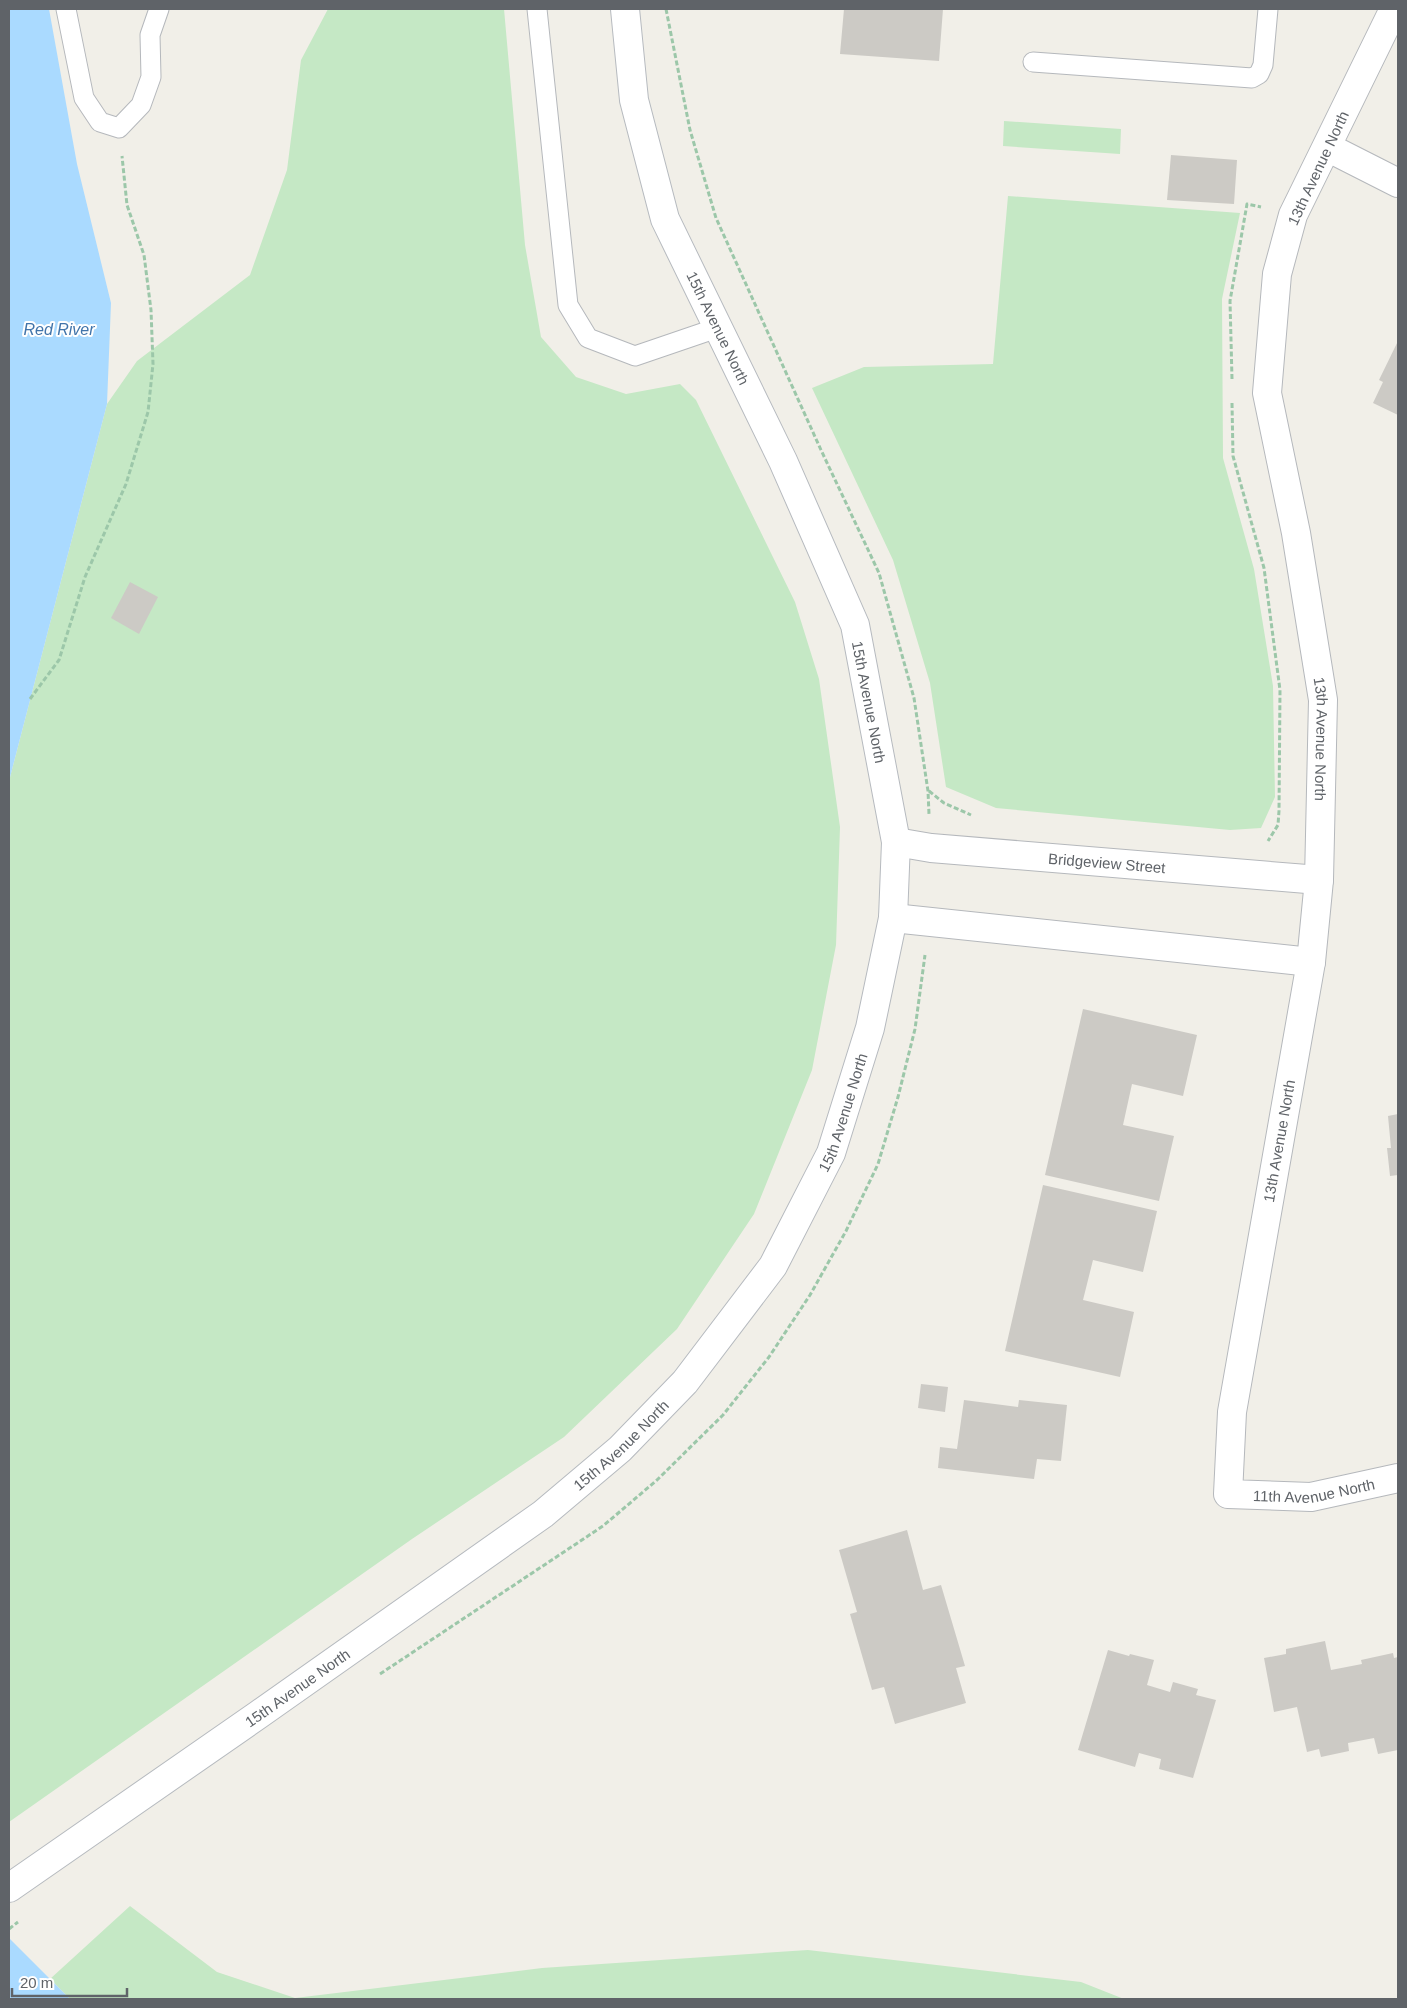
<svg xmlns="http://www.w3.org/2000/svg" width="1407" height="2008" viewBox="0 0 1407 2008" font-family="Arial,sans-serif">
  <style>
    .green { fill: #c5e8c5 }
    .water { fill: #aadaff }
    .building { fill: #cccac5 }
    .lines { fill: none; stroke-linecap: round; stroke-linejoin: round }
    .lane-casing { stroke: #b5b8bc; stroke-width: 21 }
    .street-casing { stroke: #b5b8bc; stroke-width: 30 }
    .secondary-casing { stroke: #b6babf; stroke-width: 30 }
    .path { stroke: #9cc7a9; stroke-width: 3; stroke-dasharray: 5 2.5; stroke-linecap: butt }
    .lane { stroke: #fff; stroke-width: 19 }
    .street { stroke: #fff; stroke-width: 28 }
    .secondary { stroke: #fff; stroke-width: 28 }
    .labels { text-anchor: middle; dominant-baseline: central; stroke-width: 4; stroke-linejoin: round; paint-order: stroke }
    .street-label { font-size: 15px; fill: #5f6368; stroke: #fff }
    .water-label { font-size: 16px; font-style: italic; fill: #4174aa; stroke: #fff }
  </style>
  <rect width="100%" height="100%" fill="#f1efe8"/>
  <path class="green" d="M328 9H504L525 245 541 337 576 377 626 394 680 384 696 400 795 602 819 679 840 827 836 945 812 1070 754 1214 677 1329 564 1437 412 1539 9 1822V781L107 404 137 361 250 275 287 170 301 60Z
    M1004 121 1121 129 1120 154 1003 146Z
    M1008 196 1240 213 1222 299 1223 458 1254 569 1273 686 1275 797 1261 828 1230 830 996 808 946 787 930 683 893 560 812 388 864 367 993 364Z
    M130 1906 217 1972 295 1998 542 1968 808 1950 1081 1982 1124 1999H70L50 1979Z"/>
  <path class="water" d="M9 9H49L77 164 111 303 107 404 9 781Z
    M9 1938 70 1999H9Z"/>
  <path class="building" d="M844 9H943L939 61 840 54Z
    M1171 155 1237 160 1234 204 1167 200Z
    M1398 341V415L1373 403 1383 382 1379 380Z
    M130 582 158 597 139 634 111 618Z
    M1083 1009 1197 1035 1183 1096 1132 1084 1123 1125 1174 1136 1159 1201 1045 1175Z
    M1398 1114V1175L1390 1176 1387 1148H1391L1388 1116Z
    M1043 1185 1157 1211 1143 1272 1093 1260 1083 1300 1134 1312 1120 1377 1005 1351Z
    M921 1384 948 1387 945 1412 918 1408Z
    M964 1400 1018 1407 1019 1400 1067 1405 1061 1461 1037 1459 1034 1479 938 1468 940 1447 957 1449Z
    M907 1530 923 1590 941 1585 965 1666 956 1668 966 1703 895 1724 884 1687 872 1690 850 1614 857 1612 839 1550Z
    M1325 1641 1331 1670 1362 1664 1361 1660 1393 1653 1394 1658 1398 1657V1750L1378 1754 1374 1738 1348 1743 1349 1751 1321 1757 1319 1749 1307 1752 1297 1707 1274 1712 1264 1658 1286 1654V1649Z
    M1108 1650 1129 1656 1130 1654 1154 1660 1147 1685 1170 1692 1173 1682 1198 1689 1196 1695 1216 1700 1193 1778 1159 1769 1161 1759 1139 1753 1135 1767 1078 1750Z"/>
  <g class="lines">
    <g class="lane-casing">
      <path id="lane" d="M66 9 84 98 100 122 119 128 141 105 151 77 150 35 159 9
        M537 9 568 305 588 338 635 356 717 328
        M1033 62 1252 78 1259 74 1263 65 1268 9"/>
    </g>
    <g class="street-casing">
      <g id="street">
        <path id="s1" d="M1394 9 1293 215 1277 274 1267 393 1296 533 1323 700 1319 880 1311 962 1232 1412 1228 1494 1311 1497 1398 1478"/>
        <path d="M1327 147 1398 183"/>
        <path id="s2" d="M896 842 931 848 1319 880"/>
        <path d="M893 918 1311 962"/>
      </g>
    </g>
    <g class="secondary-casing">
      <g id="secondary">
        <path id="s3" d="M9 1888 258 1715 543 1514 620 1449 685 1382 773 1266 831 1153 870 1028 893 918 896 842 855 625 783 461 665 219 634 100 625 9"/>
      </g>
    </g>
    <path class="path" d="M666 9 690 130 716 218 821 450 879 573 914 698 928 791 929 814
      M1232 379 1230 301 1247 204 1261 207
      M1232 403 1233 456 1264 568 1280 690 1279 811 1278 825 1268 841
      M30 699 59 660 85 577 126 484 148 412 153 364 151 310 144 255 127 205 122 156
      M929 791 944 803 971 815
      M380 1674 603 1526 657 1480 723 1415 769 1357 810 1295 846 1231 878 1164 898 1097 915 1029 925 955
      M9 1929 18 1922"/>
    <use href="#lane" class="lane"/>
    <use href="#street" class="street"/>
    <use href="#secondary" class="secondary"/>
  </g>
  <g class="labels">
    <g class="street-label">
      <text transform="translate(1318 168) rotate(-65)">13th Avenue North</text>
      <text transform="translate(718 328) rotate(64)">15th Avenue North</text>
      <text transform="translate(869 702) rotate(79)">15th Avenue North</text>
      <text stroke="none"><textPath href="#s1" startOffset="761">13th Avenue North</textPath></text>
      <text stroke="none"><textPath href="#s2" startOffset="212">Bridgeview Street</textPath></text>
      <text stroke="none"><textPath href="#s3" startOffset="1161">15th Avenue North</textPath></text>
      <text transform="translate(1279 1141) rotate(-80)">13th Avenue North</text>
      <text stroke="none"><textPath href="#s3" startOffset="756">15th Avenue North</textPath></text>
      <text stroke="none"><textPath href="#s1" startOffset="1610">11th Avenue North</textPath></text>
      <text stroke="none"><textPath href="#s3" startOffset="351">15th Avenue North</textPath></text>
    </g>
    <g class="water-label">
      <text x="59" y="329">Red River</text>
    </g>
  </g>
  <rect width="1407" height="2008" fill="none" stroke="#5f6368" stroke-width="20"/>
  <path d="M12 1988v8h115v-8" fill="none" stroke="#5f6368" stroke-width="2.5"/>
  <text x="20" y="1988" font-size="15" fill="#5f6368" stroke="#ffffff" stroke-width="4" paint-order="stroke">20 m</text>
</svg>
